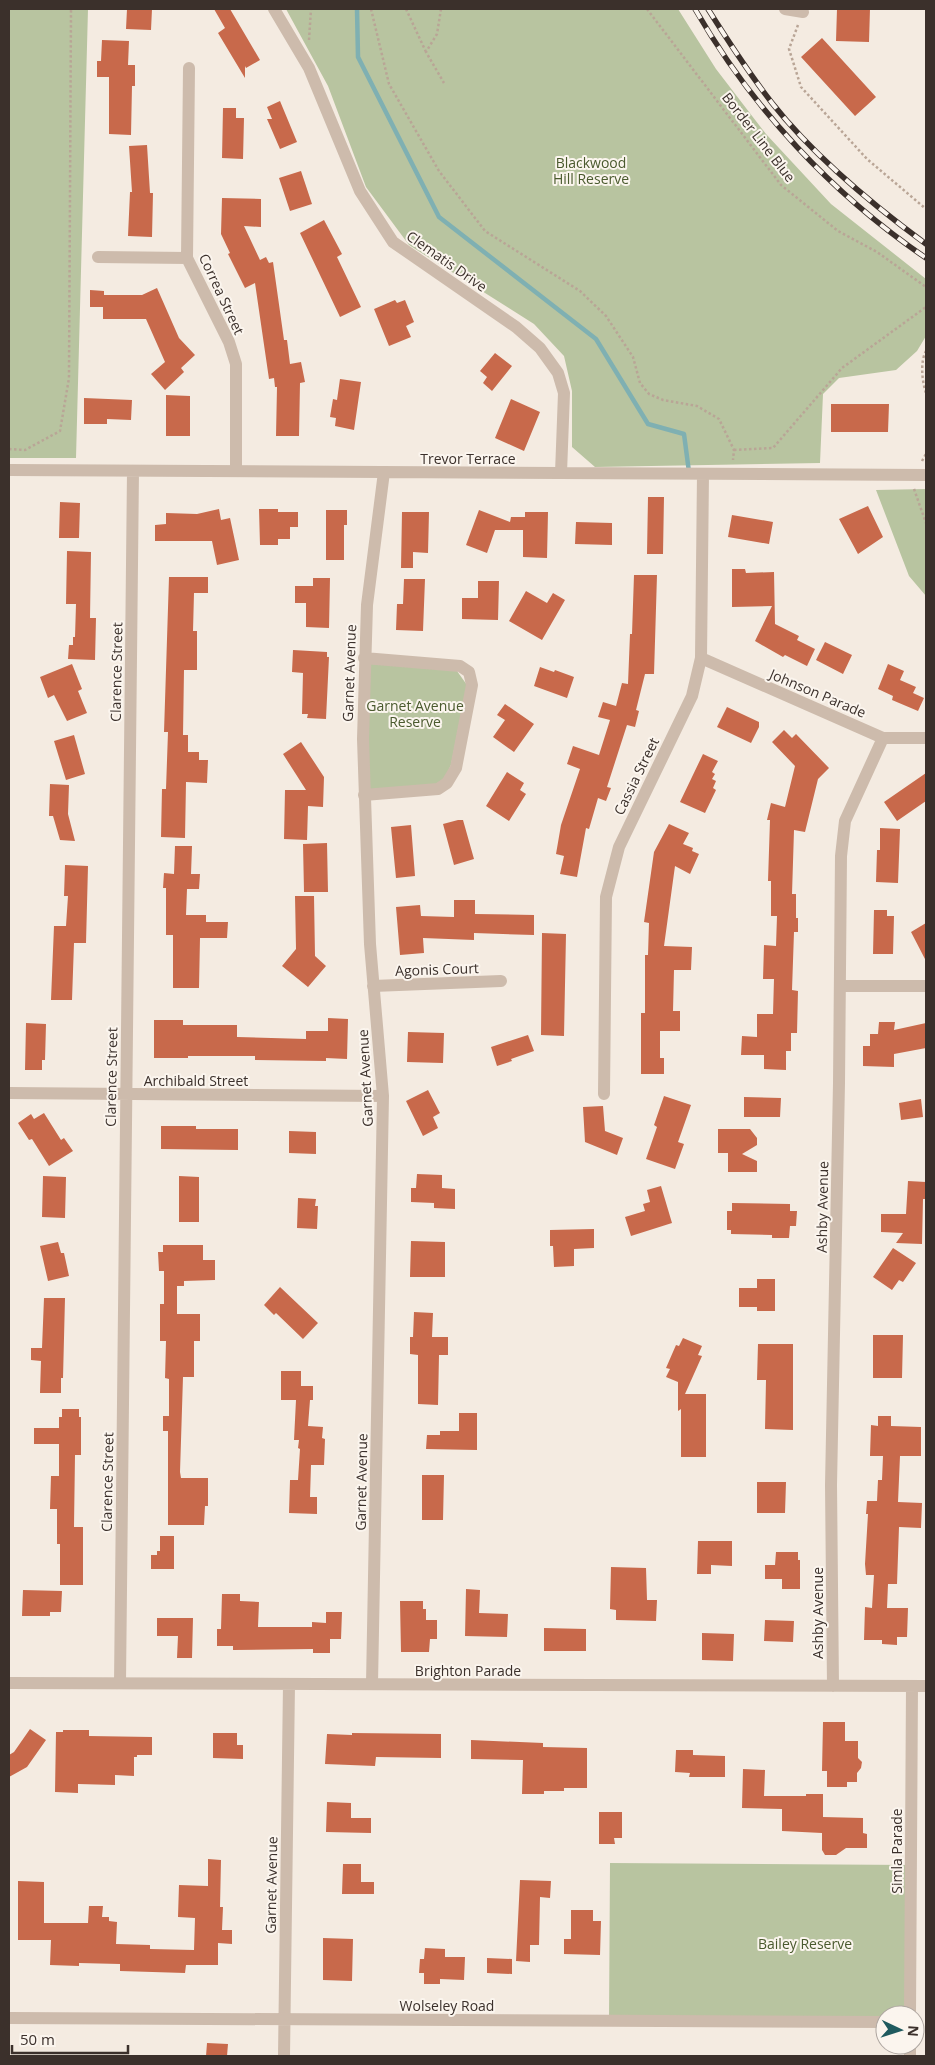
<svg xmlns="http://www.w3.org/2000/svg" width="935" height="2065" viewBox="0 0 935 2065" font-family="'Open Sans',sans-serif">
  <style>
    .green { fill: #b8c4a0 }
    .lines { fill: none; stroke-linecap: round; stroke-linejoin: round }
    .stream { stroke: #7fb0b2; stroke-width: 4.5 }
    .building { fill: #c8694b }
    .path { stroke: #b9a596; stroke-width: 2.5; stroke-dasharray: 2.5 2.5; stroke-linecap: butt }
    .minor { stroke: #cdbbac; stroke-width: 12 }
    .rail-casing { stroke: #3b302b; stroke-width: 5.5 }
    .rail { stroke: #fbf5ee; stroke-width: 4; stroke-dasharray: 11; stroke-linecap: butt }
    .labels { text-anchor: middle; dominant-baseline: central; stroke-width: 4; stroke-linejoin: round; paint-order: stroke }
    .street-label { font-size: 14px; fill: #3b302b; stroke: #fbf5ee }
    .park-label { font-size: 14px; fill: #4a5a2e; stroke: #fbf5ee }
  </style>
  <rect width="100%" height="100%" fill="#f4ebe1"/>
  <path class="green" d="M9 9H88L76 458H9Z
    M286 9H678L716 69 766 134 831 204 926 279V336L917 351 896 370 839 378 823 394 820 463 595 467 572 447V391L564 356 534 324 409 245 366 187 328 86Z
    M926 489V596L909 576 876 490Z
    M369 662 457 671 467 685 451 765 444 780 434 786 368 790Z
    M610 1863 911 1865 910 2015H885V2022L609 2021Z"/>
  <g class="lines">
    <path class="stream" d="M357 9 358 57 439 217 596 339 648 424 684 434 689 472"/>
  </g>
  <path class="building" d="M127 9H152L151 30 126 29Z
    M214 9H230L260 60 246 68 245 66V78L218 33 225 28Z
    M837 9H870L869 42 836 41Z
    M822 38 876 97 855 116 801 57Z
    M102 40 129 41 128 65H135V86H132L131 135 109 134V77H97V61H101Z
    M280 101 297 142 280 149 267 119H272L267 107Z
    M223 108H236V118H244L243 159 222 158Z
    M147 145 150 193H153L152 237 128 236 130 192H132L129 146Z
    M301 171 312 204 290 211 279 178Z
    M222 198 261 199V227L244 226 260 260 266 257 269 263 273 262 284 340H287L290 364 301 362 305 382 300 383 299 436H276L277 387H275L274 378 269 379 255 283 245 288 228 254 230 253 221 234Z
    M324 220 342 254 337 257 361 307 340 317 300 233Z
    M157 288 179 338 195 355 181 368 184 372 165 390 151 374 165 362 146 319H103V307H90V290L104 291V295H142Z
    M395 300 397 303 405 300 414 322 406 326 411 337 389 346 374 309Z
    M495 353 512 366 492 391 483 383 487 377 480 371Z
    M340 379 361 382 354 430 335 426 336 418 330 417 333 399 337 400Z
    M166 395 190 396V436H166Z
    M84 398 132 400 131 420 107 419V424H84Z
    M511 399 540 412 524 451 495 438Z
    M831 404H889L888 432H831Z
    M648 497H664L663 554H647Z
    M60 502 80 503 79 538H59Z
    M868 506 883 537 858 554 839 519Z
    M219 509 221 520 230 518 239 560 217 565 212 541H155V525L166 524V513L197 514Z
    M259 509H278V512H298V527H290V539H278V545H260Z
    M326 510H347V525H344V560H326Z
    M479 510 510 522 511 517H525V512H548L547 558 523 557V530H495L487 553 466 545Z
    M402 512H429L428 553 413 552V568H401Z
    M732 515 773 522 769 544 728 537Z
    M576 522 612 523V545L575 544Z
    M67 551 91 552 90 618H96L95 660 68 659 69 645H73V637H75L76 604H66Z
    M732 569H745L746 573 774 572 775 624 799 636 797 640 815 649 807 666 785 655 783 657 755 641 772 606 732 607Z
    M634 575H657L654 674H645L636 710 639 711 635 727 627 725 607 787 611 788 606 801 598 798 589 829 586 828 577 877 560 874 564 856 556 854 561 825 580 769 567 764 573 746 599 755 610 720 598 717 603 702 616 706 622 683 628 684 630 634H632Z
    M169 577H208V593H194L193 631H197V670H184L183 735H188V752H199V760H208L207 783 186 782 185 838 161 837 162 789H166L168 732H164Z
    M313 578H330L329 628 306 627V603H295V586H313Z
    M404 579H425L423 631 396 630 397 604H403Z
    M478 581H499L498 620 462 619V598H478Z
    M526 591 547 603 553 593 565 600 542 640 509 621Z
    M825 642 852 655 843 674 816 660Z
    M293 650 327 652V657H329L326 719 307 718 308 714H302L303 673 292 672Z
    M72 664 82 689 78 691 87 713 67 721 54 695 48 698 40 677Z
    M888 664 904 671 900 680 916 687 913 693 924 698 918 711 892 700 893 696 878 689Z
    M540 667 554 672 555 670 574 677 567 698 534 686Z
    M505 704 534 724 514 752 493 737 505 720 497 715Z
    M727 707 759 722V727L751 743 717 727Z
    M784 730 792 738 796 734 829 768 818 779 805 832 794 830 792 894H796V918H798V932H794L792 990 798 991 797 1033H791V1051H786V1070L764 1069V1055H741L742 1036 757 1037V1014H773L774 979H763L764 945 776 946 777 916H771V881H768L770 820H767L771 803 785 807 795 766 772 742Z
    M74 735 85 774 66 780 54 741Z
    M301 742 324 777 323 807 308 806 307 840 284 839 285 790H306L283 754Z
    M703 754 718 761 712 772 715 774 712 779 716 781 713 788 716 790 705 813 680 802Z
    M507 772 524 783 520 790 526 794 509 821 486 806Z
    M926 773V801L897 821 884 802Z
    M50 784 69 785 68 814 75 841 60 840 53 816H49Z
    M458 820H463L474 859 454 865 443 824Z
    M669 824 689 833 683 844 693 848 692 851 699 854 690 874 675 866 664 946 692 947 691 970H674L673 1011H680V1031H660V1058H664V1074H641V1013H645V955H648L649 923 644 922 654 852Z
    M411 825 415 876 396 878 391 827Z
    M880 828 900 829 898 883 876 882 877 850H880Z
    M327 843 328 892H304L303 844Z
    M175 846H192L191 874H200L199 889H187L186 915H206V922H228L227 938H200L199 988H173V935H166V888H163L164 873 174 874Z
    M65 865 88 866 86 943H74L72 1000H51L54 926H66L68 896H64Z
    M295 896H314L315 956 326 966 308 987 282 966 296 949Z
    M454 900H475V914L534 915V935L474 933V940L423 938 424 953 400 955 396 907 420 905 421 916 454 917Z
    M874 910H887V916H894L893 954H873Z
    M926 923V961L911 932Z
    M542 933 566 934 564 1036 541 1035Z
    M328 1018 348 1019 347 1059 326 1058V1061L255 1060V1056H188V1058H154V1020H183V1025H237V1037L306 1039V1031H328Z
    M879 1022H895L894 1030 926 1023V1048L894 1054V1067L863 1066V1046H870V1034H878Z
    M26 1023 46 1024 45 1060H42V1070H25Z
    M408 1032 444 1033 443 1063 407 1062Z
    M528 1035 534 1051 511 1059 512 1061 497 1066 491 1047Z
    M428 1090 440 1113 433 1117 438 1128 423 1136 406 1101Z
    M664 1096 691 1105 678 1142 684 1144 675 1169 646 1159 657 1127 654 1125Z
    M744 1097 781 1098 780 1117H744Z
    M921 1099 923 1117 901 1120 899 1103Z
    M603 1106 605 1131 623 1138 617 1155 585 1142 583 1107Z
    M44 1113 61 1140 64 1138 73 1151 49 1166 32 1139 29 1140 18 1123 31 1114 34 1119Z
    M161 1126H196V1129H238V1150L161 1149Z
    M718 1129H750L757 1138V1145L742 1154 757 1161V1172H728V1153H718Z
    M289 1131 316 1132V1154L289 1153Z
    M417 1174 442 1175V1188L455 1189V1209L434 1208V1203L411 1202V1188H416Z
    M43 1176 66 1177 65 1218 42 1217Z
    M179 1176 199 1177V1222H179Z
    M908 1181 926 1182V1199H923L922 1244 896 1243 903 1233 881 1232V1214H906Z
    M661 1186 672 1223 631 1236 625 1217 645 1211 643 1204 650 1202 647 1190Z
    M298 1198 316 1199 315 1206H318L317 1229 297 1228Z
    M732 1203 790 1204V1211H797L796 1226H790L789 1238H772V1235L731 1234V1230H727V1211H732Z
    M594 1229V1248L574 1249V1266L554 1267 553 1246H550V1230Z
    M411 1241 445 1242V1277H410Z
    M58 1242 61 1253H64L69 1276 48 1281 40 1246Z
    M163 1245H203V1260H215V1280L184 1281V1286H177V1314H200V1341H194V1377H183L180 1472 181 1478H208V1506H205L204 1525H168V1431H163V1416H169V1379L165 1378 166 1341H160V1304H164V1271H159L158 1252H163Z
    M893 1248 916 1263 903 1282 899 1280 892 1290 873 1277Z
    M757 1279H775V1311H757V1307H739V1288H757Z
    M280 1287 318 1323 303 1339 276 1313 274 1315 264 1305Z
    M44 1298H65L63 1378H61V1393H40L41 1361 31 1360V1348H42Z
    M414 1312 433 1313 432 1337H448V1355H439L438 1405 418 1404V1355L410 1354V1337H413Z
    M873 1335H903L902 1378H873Z
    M683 1338 702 1346 698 1355 702 1356 685 1394H706V1457H681V1409L678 1411V1382L666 1377 670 1369 666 1368 676 1345 679 1346Z
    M758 1344H793V1430L765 1429 766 1380H757Z
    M281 1371H301V1386H313V1400H310L308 1426 323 1427 322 1438 325 1439 324 1465H311L310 1497H317V1514L289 1513 290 1480H298L300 1449 298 1448 299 1440H294L296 1400H281Z
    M62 1409H79V1417H81V1455H75L74 1527H83V1585H60V1544H57V1509H50L51 1476H59V1444H34V1428H59V1417H62Z
    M459 1413H477V1450L426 1449 427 1435H440V1431H459Z
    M878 1416H891V1426L921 1427V1456H900L898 1502 922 1503 921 1528 899 1527 897 1584H888L887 1608H908L907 1637H897V1645L882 1644V1640H864L865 1607 872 1608 874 1575H866L865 1564 868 1514H866L867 1501H877L878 1480H882L883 1456H870L871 1425 878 1426Z
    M422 1475H444L443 1520H422Z
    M757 1482H786L785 1513H757Z
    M160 1536H174V1569H151V1555H157V1551H160Z
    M698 1541H732V1566L711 1565V1574H697Z
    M776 1552H798V1560H800V1589H782V1579H765V1565H775Z
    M611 1567 646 1568 647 1600H657L656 1621 616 1620V1610L610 1609Z
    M466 1589 480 1590 479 1613 508 1614 507 1637 465 1636Z
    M23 1590 62 1591 61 1612H50V1616H22Z
    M222 1594H240V1601L259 1602 258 1627H312V1622L326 1623V1612H342L341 1639H330V1653H313V1649L233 1650V1646H217V1629H221Z
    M400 1601H423V1609H426V1620H437V1639H430L429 1652H401Z
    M157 1618H193L192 1658H177L178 1636H157Z
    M765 1620 794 1621 793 1642 764 1641Z
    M544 1628 586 1629V1651H544Z
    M702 1633 734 1634 733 1661 702 1660Z
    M823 1722H845V1741H858V1758L862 1762 861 1768 857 1773V1782H847V1787H827V1771H822Z
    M30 1729 46 1740 27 1767 9 1777V1755L14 1752Z
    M63 1730H89V1736L152 1737V1755H137V1757H134V1776L115 1775V1785L78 1784V1793L55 1792 56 1732H63Z
    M213 1733H237V1745H243V1759L213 1758Z
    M352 1733 441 1734V1758L376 1757 375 1766 325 1764 327 1734 352 1735Z
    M471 1740 543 1743V1747L587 1748V1788H564V1791H544V1794H522L523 1760 471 1759Z
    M676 1750H693V1755L725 1756V1777H689L690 1773 675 1772Z
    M743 1769 765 1770 764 1796H806V1794H823V1817L863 1818V1833L867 1834V1848H846L836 1855H825L822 1850V1833L782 1831V1809L742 1808Z
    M327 1802 351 1803V1818H371V1833L326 1832Z
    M599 1812H622V1838H614L615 1844H599Z
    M208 1859 221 1860 220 1907H223L222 1930H232V1944L218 1943V1965H186L185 1973 120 1971V1964L79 1963V1966L50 1965 51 1940H18V1881L44 1882V1923H88L89 1906H103L102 1917H109V1921L117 1922 116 1944 150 1945V1949L194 1950 195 1918 178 1917 179 1885 208 1886Z
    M343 1864H361V1882H374V1894H342Z
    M520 1880 551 1881 550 1898 540 1897 539 1945H530V1962L516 1961Z
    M571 1910H593V1921H601L600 1955 564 1954V1939H571Z
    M323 1938 353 1939 352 1981 323 1980Z
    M425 1948 445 1949V1957H465L464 1980 440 1979V1984H424V1973H419L420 1959H424Z
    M487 1958 512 1959V1974L487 1973Z
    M207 2043 228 2044 227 2056H206Z"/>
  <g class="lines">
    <path class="path" d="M371 9 389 84 439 171 485 231 580 291 606 316 633 357 640 383 649 394 663 400 697 406 719 419 734 450 733 460
      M406 9 426 52
      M441 9 437 34 426 52 444 83
      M647 9 781 185 838 231 877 252 926 287
      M798 25 789 49 801 87 867 159 926 209
      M309 40 311 9
      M926 351C920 362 922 381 926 393
      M9 449 25 450 60 431 69 378 71 9
      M734 450 773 448 842 368 926 307
      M922 461 926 454
      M914 489 926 523"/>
    <path class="minor" d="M274 9 309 68 360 191 393 242 516 327 540 348 558 373 564 393 561 473
      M785 9 803 12
      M189 68 187 258 229 342 236 364V471
      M98 257 187 258
      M9 470 926 475
      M701 658 883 738H926
      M364 795 438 789 447 783 456 768 472 685 469 672 460 666 364 658
      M373 986 501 981
      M840 986H926
      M9 1093 383 1096
      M604 1094 606 897 619 847 692 696 701 658 703 474
      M9 1683 926 1686
      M120 1683 133 471
      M372 1684 383 1096 370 944 363 739 367 605 384 472
      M833 1686 831 1485 839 1083 841 856 845 821 883 738
      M910 2015 912 1686
      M9 2018 885 2022
      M284 2056 289 1684
      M910 2056V2045"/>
    <g class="rail-casing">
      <path id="rail" d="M695 9C752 108 832 194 926 258
        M708 9C728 41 749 73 772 103 813 155 873 205 926 244"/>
    </g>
    <use href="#rail" class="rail"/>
  </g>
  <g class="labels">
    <g class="street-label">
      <text transform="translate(759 137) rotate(52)">Border Line Blue</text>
      <text transform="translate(447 261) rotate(35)">Clematis Drive</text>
      <text transform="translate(222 294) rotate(65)">Correa Street</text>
      <text x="468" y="458">Trevor Terrace</text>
      <text transform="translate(116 672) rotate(-89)">Clarence Street</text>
      <text transform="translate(349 673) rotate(-88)">Garnet Avenue</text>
      <text transform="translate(818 693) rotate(23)">Johnson Parade</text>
      <text transform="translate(636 776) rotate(-64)">Cassia Street</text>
      <text transform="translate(437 969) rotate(-2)">Agonis Court</text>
      <text transform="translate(111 1077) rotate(-89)">Clarence Street</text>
      <text transform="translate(365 1078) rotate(-93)">Garnet Avenue</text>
      <text x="196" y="1080">Archibald Street</text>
      <text transform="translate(822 1207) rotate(-89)">Ashby Avenue</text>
      <text transform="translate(107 1482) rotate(-89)">Clarence Street</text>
      <text transform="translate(361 1482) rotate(-89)">Garnet Avenue</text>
      <text transform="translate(817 1613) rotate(-90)">Ashby Avenue</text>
      <text x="468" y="1670">Brighton Parade</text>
      <text transform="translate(896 1851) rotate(-90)">Simla Parade</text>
      <text transform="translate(271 1885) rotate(-89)">Garnet Avenue</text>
      <text x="447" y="2005">Wolseley Road</text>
    </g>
    <g class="park-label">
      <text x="591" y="162">Blackwood<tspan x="591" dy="16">Hill Reserve</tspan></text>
      <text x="415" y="705">Garnet Avenue<tspan x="415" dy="16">Reserve</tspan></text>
      <text x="805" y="1943">Bailey Reserve</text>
    </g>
  </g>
  <rect width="935" height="2065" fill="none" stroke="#3b302b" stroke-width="20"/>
  <g transform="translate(900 2030) rotate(94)"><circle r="24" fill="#fbf5ee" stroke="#aea6a0"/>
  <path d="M0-4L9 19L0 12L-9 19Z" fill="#1f5a5e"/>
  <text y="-8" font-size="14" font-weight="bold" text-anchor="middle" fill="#3b302b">N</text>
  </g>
  <path d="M12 2045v8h116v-8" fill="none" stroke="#3b302b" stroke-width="2.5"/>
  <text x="20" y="2045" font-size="15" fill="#3b302b" stroke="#fbf5ee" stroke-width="4" paint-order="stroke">50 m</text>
</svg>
